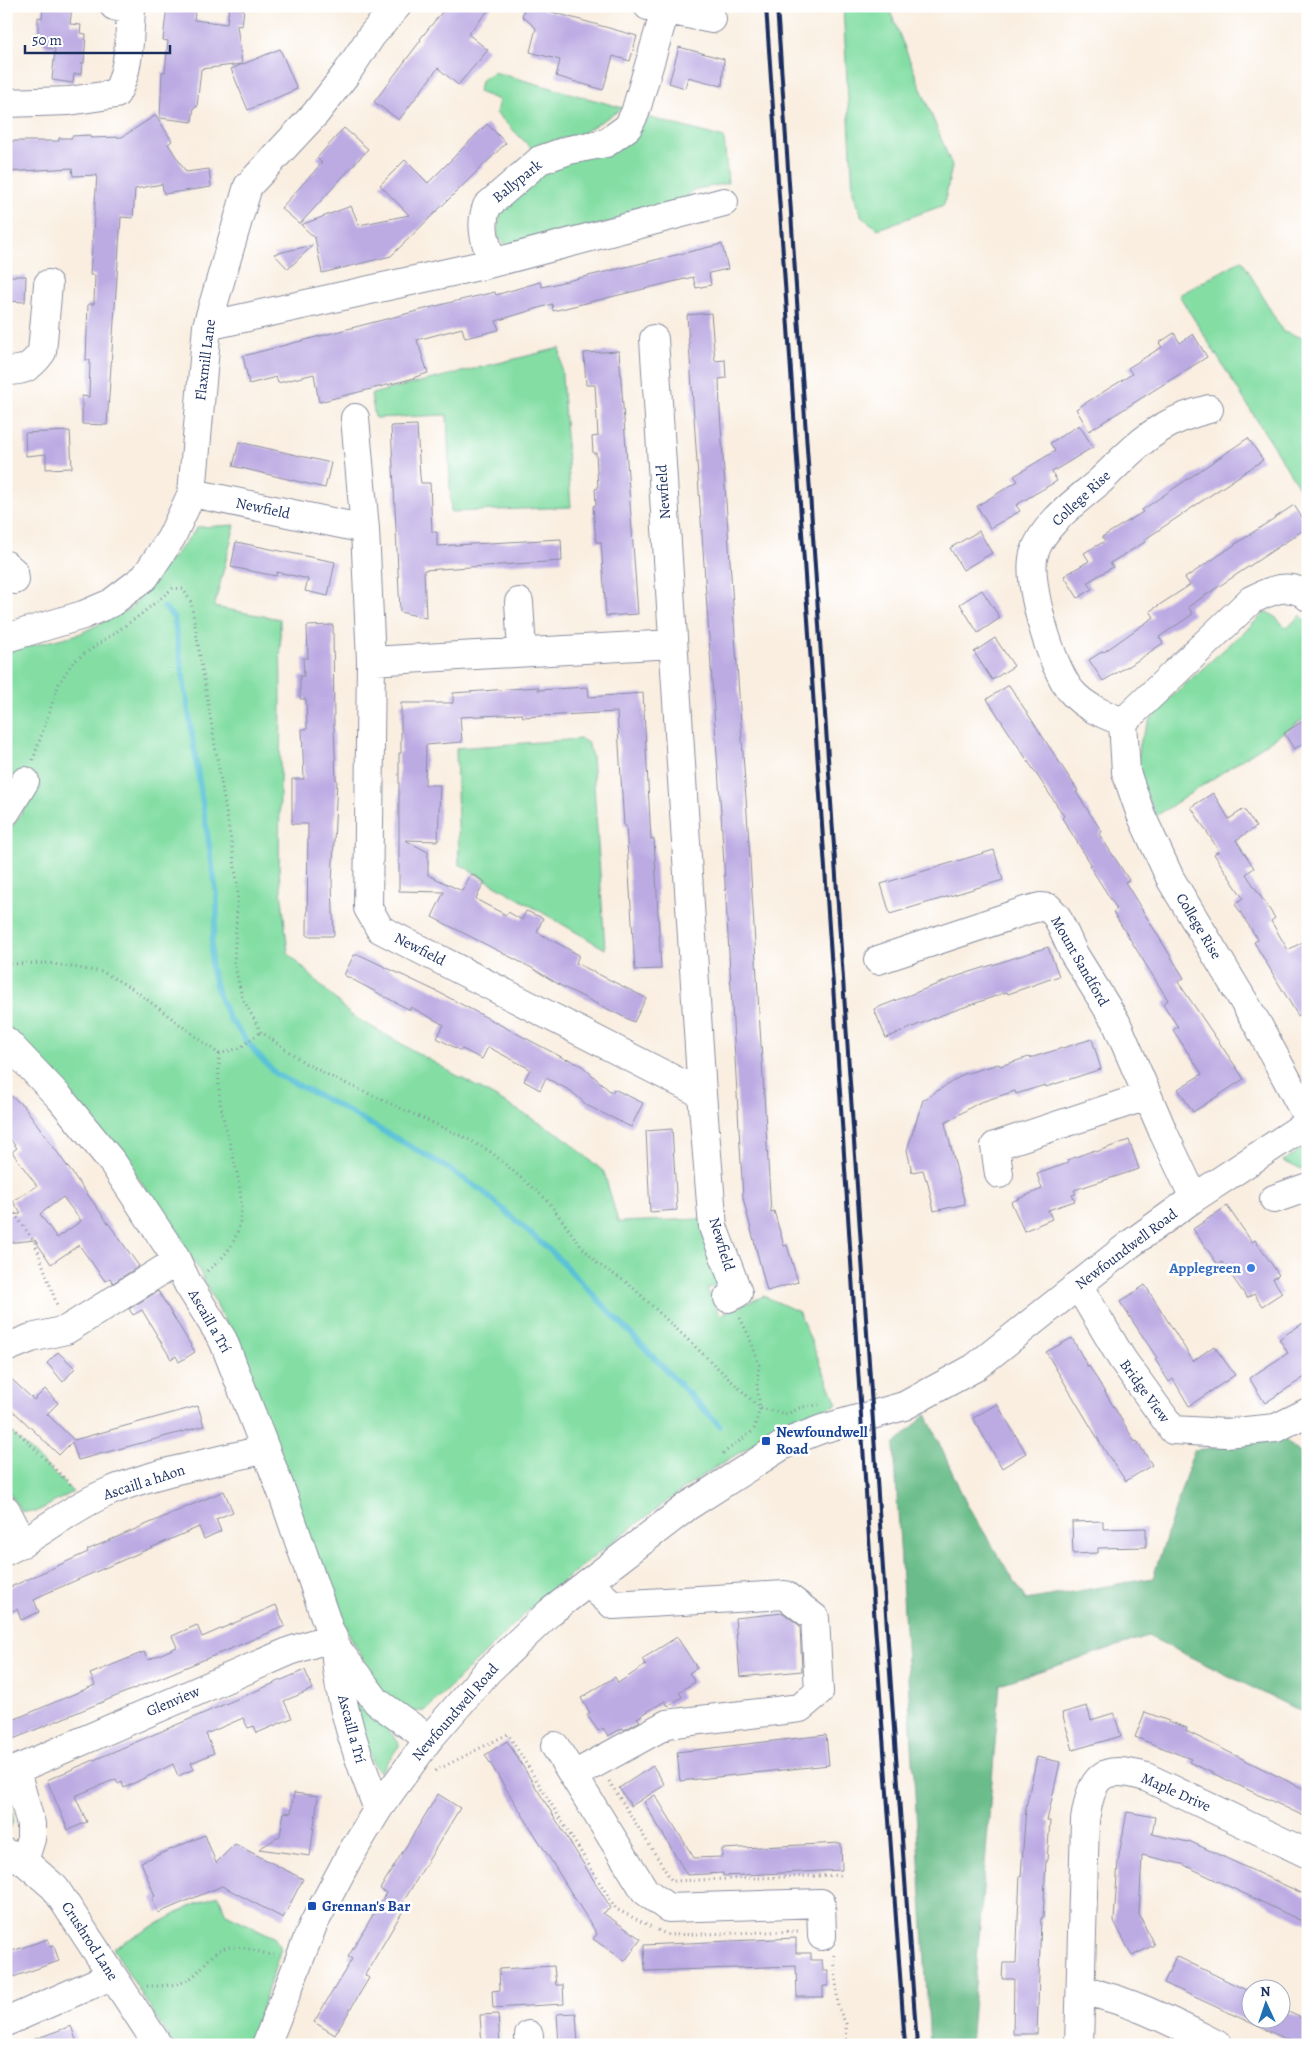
<svg xmlns="http://www.w3.org/2000/svg" width="1314" height="2051" viewBox="0 0 1314 2051" font-family="Alegreya,serif">
  <style>
    .green { fill: #84dea4; stroke: #508681 }
    .forest { fill: #6bbd8a; stroke: #437674 }
    .lines { fill: none; stroke-linecap: round; stroke-linejoin: round }
    .stream { stroke: #5ac2d7; stroke-width: 5.5 }
    .building { fill: #bcabe3; fill-rule: evenodd }
    .minor-casing { stroke: #8a8e9f; stroke-width: 30 }
    .major-casing { stroke: #8a8e9f; stroke-width: 30 }
    .path { stroke: #8a8e9f; stroke-width: 3; stroke-dasharray: 1 4; stroke-linecap: butt }
    .minor { stroke: #fff; stroke-width: 28 }
    .major { stroke: #fff; stroke-width: 28 }
    .rail { stroke: #1b2f5e; stroke-width: 4 }
    .shop-dot { fill: #3f7fe0; stroke: #fff; stroke-width: 2 }
    .transit-dot { fill: #1a4fb4; stroke: #fff; stroke-width: 2 }
    .labels { text-anchor: middle; dominant-baseline: central; stroke-width: 5; stroke-linejoin: round; paint-order: stroke }
    .street-label { font-size: 15px; fill: #1b2f5e; stroke: #fff }
    .shop-label { font-size: 15px; font-weight: bold; fill: #366cbe; stroke: #fff; text-anchor: end }
    .transit-label { font-size: 15px; font-weight: bold; fill: #164399; stroke: #fff; text-anchor: start }
  </style>
  <rect width="100%" height="100%" fill="#fff"/>
  <filter id="ink" filterUnits="userSpaceOnUse"><feTurbulence type="fractalNoise" baseFrequency=".02" numOctaves="2"/><feDisplacementMap in="SourceGraphic" scale="10" xChannelSelector="R" yChannelSelector="G"/><feConvolveMatrix kernelMatrix="1 2 1 2 8 2 1 2 1" color-interpolation-filters="sRGB"/></filter>
  <filter id="wash" filterUnits="userSpaceOnUse"><feTurbulence type="fractalNoise" baseFrequency=".0096" numOctaves="4" result="noise"/><feDisplacementMap in="SourceGraphic" scale="20" xChannelSelector="R" yChannelSelector="G"/><feGaussianBlur stdDeviation="1.12" result="paint"/><feColorMatrix in="noise" values="0 0 0 0 0 0 0 0 0 0 0 0 0 0 0 0 0 1.4 0 .05"/><feComposite in="paint" operator="in"/></filter>
  <g filter="url(#wash)">
    <rect width="100%" height="100%" fill="#f9eee0"/>
    <path class="green" d="M843 6H888L952 166 944 205 878 229 862 217 853 192Z
      M494 72 623 108 584 132 531 148 496 113 499 100 478 92 482 79Z
      M647 117 724 138 728 183 692 190 684 202 511 248 497 237 501 207 542 169Z
      M1242 260 1283 332 1308 339V502L1179 295Z
      M560 348 571 507 451 512 447 415 375 418 371 394Z
      M235 525 214 607 280 619 281 697 279 871 288 953 351 1015 561 1135 604 1172 618 1222 701 1219 710 1262 721 1283 707 1289 720 1315 764 1296 799 1312 837 1404 768 1435 700 1477 616 1539 534 1605 425 1711 401 1712 380 1689 349 1634 300 1515 232 1336 198 1268 128 1162 6 1030V837L39 785 34 773 6 795V652L79 634 130 609 198 527Z
      M1266 612 1273 615 1287 628 1301 615 1308 626V716L1156 816 1137 773 1139 744 1150 720 1173 695Z
      M581 739 588 743 592 756 605 949 459 864 456 748Z
      M1308 1145V1173L1283 1161Z
      M6 1427 73 1492 36 1512 21 1511 6 1487Z
      M341 1664 365 1702 399 1743V1746L380 1772 372 1764Z
      M6 1798C14 1810 16 1823 6 1834Z
      M218 1895 226 1914 274 1937 281 1948 250 2045H173L113 1948 189 1907Z"/>
    <path class="forest" d="M926 1414 966 1503 1026 1600 1153 1578 1194 1450 1284 1439 1308 1460V1715L1148 1636 1000 1684 970 2045H930L894 1445Z"/>
    <g class="lines">
      <path class="stream" d="M164 607 174 618 217 896V915L212 940 211 968 218 993 229 1018 256 1053 276 1074 335 1104 438 1162 481 1190 553 1253 720 1426"/>
    </g>
    <g id="blocks">
      <path class="building" d="M43 6H72L70 24 81 25 80 33 86 34 84 63H82L81 74H74L73 83 52 80 55 49 46 48 38 36V17L42 18Z
        M167 6H196L194 20 227 24 229 7 244 9 242 26 237 25 242 64 201 69 197 107H194L192 122 160 118 162 72H165L168 41 163 40Z
        M447 6H492L468 34 488 50 458 85 438 68 399 120 374 102 421 40 420 39Z
        M525 6H531L637 36 630 61 613 56 603 90 556 76 560 60 530 52 536 28 522 16Z
        M679 47 724 59 722 86 688 77 685 88 669 83Z
        M280 49 297 89 248 110 231 69Z
        M156 115 172 141 168 144 186 172 209 169 211 187 164 194 162 184 135 189 133 218 121 217 107 425 82 424V396L89 397 90 360H86L87 330 88 304H94L95 275H90L97 175 73 176 72 168 6 172V144L11 143V141H59V138H72V136L90 135V138L122 137Z
        M487 124 506 143 391 256 322 273 315 238 301 225 351 206 359 225 409 215 380 185 405 160 428 183Z
        M344 128 368 149 300 224 281 208 322 163 317 158Z
        M722 244 728 269 709 273 711 285 696 288 693 277 553 311 552 304 496 321 499 330 465 338 462 328 417 340 428 373 415 377V378L319 402 314 374 278 383 276 377 249 384 243 356 452 302 495 292 496 295 540 282 542 287Z
        M313 245 288 269 274 254Z
        M9 276H26L25 302 8 301Z
        M711 313 715 361 725 360 726 378 719 379 720 412 749 843 771 1212 774 1211 784 1246 787 1245 798 1282 767 1291 743 1198 721 813 687 315Z
        M1174 333 1180 343 1193 334 1207 357 1089 431 1076 409 1132 374 1128 368 1162 347 1159 343Z
        M619 351 638 614 606 616 601 542H596L593 506 596 505 595 489 598 488 596 453H593L592 437 598 436 595 385H586L584 353Z
        M417 425 420 477 421 483H430L432 532H437V546L561 539 562 561 424 570 426 618 400 612 391 426Z
        M1079 425 1093 447 1052 472 1057 481 1016 505 1020 511 990 528 977 506 1018 481 1014 476 1055 451 1050 443Z
        M70 431 72 468 46 469V454L26 456 25 433Z
        M1248 438 1263 460 1144 540 1145 542 1110 563 1113 567 1088 582 1092 589 1078 598 1064 576 1089 561 1084 553 1105 541 1102 537 1143 512 1142 510Z
        M239 442 331 463 325 488 233 466Z
        M1294 505 1308 527 1188 607 1193 614 1159 637 1163 643 1128 667V666L1103 681 1089 660 1103 651 1104 652 1154 617 1150 611 1190 585 1185 578Z
        M979 531 992 553 963 570 950 548Z
        M236 542 335 562 328 596 305 591 308 579 277 572 276 576 231 567Z
        M982 590 1000 618 978 633 960 604Z
        M333 625 334 728 336 780H337L332 883 334 936H307L308 824H292V779H304L302 729H307L306 699H300V676H304L303 658H308L307 626Z
        M995 638 1014 666 992 680 974 652Z
        M1009 685 1078 791 1076 792 1102 832 1099 834 1129 880 1125 882 1184 978 1178 982 1244 1079 1193 1112 1178 1089 1202 1074 1173 1030 1178 1027 1163 1004 1168 1000 1113 912 1117 909 1089 865 1091 864 1062 818 1064 816 987 699Z
        M538 687V690L588 687 589 697 643 693 651 839H654L661 969 635 970 626 826H624L617 712 523 717 522 714 460 717 462 742 426 745 425 785H440L438 841 405 840 428 852V875L462 891 471 874 485 882 476 898 479 901 506 915 508 912 522 920 526 911 543 918 537 932 579 955 576 963 646 998 634 1022 563 987 532 968 432 917 444 892 399 891V753H401V703H453V693Z
        M1308 718V741L1294 749 1284 733Z
        M1213 793 1229 819 1244 809 1256 827 1236 840 1254 868 1246 874 1275 918 1271 921 1288 950 1308 939V1010L1298 1016 1254 942 1258 940 1235 904 1243 898 1214 854 1219 851 1191 807Z
        M994 850 1003 880 890 914 881 884Z
        M1048 947 1059 976 1008 994 1007 992 939 1016 886 1038 874 1009 958 976Z
        M354 955H360L440 993 567 1060 568 1059 582 1066 612 1093 614 1089 643 1103 631 1127 588 1106 571 1091 546 1078 540 1090 524 1081 530 1069 488 1047 482 1059 462 1049 461 1051 437 1038 444 1025 411 1007 410 1010 344 975Z
        M1092 1039 1101 1069 1046 1087 1045 1085 1016 1094 1015 1091 978 1103 945 1123 965 1204 934 1211 927 1179 926 1180 923 1170 912 1172 907 1150 923 1100 964 1074 999 1064 1000 1066 1029 1057 1030 1058Z
        M6 1092 24 1106 139 1266 113 1283 110 1278 105 1281 79 1245 51 1264 35 1240 6 1243V1215L21 1214 13 1201 37 1186 12 1152 17 1148 6 1134ZM63 1197 81 1221 57 1238 40 1214Z
        M672 1129 677 1210 650 1212 646 1131Z
        M1129 1140 1139 1169 1074 1190 1076 1194 1072 1195 1075 1201 1048 1210 1052 1219 1024 1231 1011 1202 1042 1189 1037 1174 1068 1163 1067 1160 1095 1150 1096 1152Z
        M1227 1206 1252 1242 1255 1240 1279 1275 1273 1279 1282 1293 1262 1306 1254 1294 1247 1298 1222 1262 1218 1265 1193 1229Z
        M1145 1285 1193 1361 1214 1346 1235 1375 1189 1406 1173 1379 1169 1382 1155 1359 1157 1358 1120 1302Z
        M158 1291 195 1352 179 1362 176 1356 171 1359 142 1310 133 1315 129 1309Z
        M1308 1320V1375L1265 1403 1249 1378 1288 1353 1279 1339Z
        M1072 1338 1088 1367 1089 1366 1135 1442 1137 1441 1152 1465 1126 1481 1107 1454 1046 1352Z
        M58 1352 75 1368 63 1382 47 1363Z
        M6 1374 34 1400 45 1389 58 1403 47 1414 74 1440 198 1406 204 1426 78 1460 72 1442 59 1455 6 1404Z
        M997 1404 1026 1453 1002 1468 973 1418Z
        M224 1491 233 1512 216 1519 221 1531 204 1539 199 1527 40 1596V1597L34 1600 39 1612 21 1620 17 1609 6 1614V1589L88 1552 87 1550Z
        M1103 1521V1529L1146 1528V1547L1098 1548V1553L1073 1554 1072 1522Z
        M276 1605 285 1626 6 1742V1723L95 1685 90 1674 144 1652 148 1660 177 1647 172 1636 197 1625 202 1637Z
        M783 1613 800 1626 802 1671 740 1677 735 1618Z
        M677 1637 697 1668 689 1673 695 1682 679 1692 682 1697 668 1706 665 1701 637 1718 640 1721 624 1730 623 1728 608 1736 603 1728 598 1731 587 1715 590 1713 581 1698 615 1677 618 1683 646 1665 642 1659Z
        M305 1670 313 1689 284 1701 292 1718 257 1733 254 1726 248 1728 243 1718 206 1734 214 1753 191 1763 194 1769 178 1776 173 1764 124 1788 122 1782 118 1784 116 1779 75 1796 87 1822 68 1830 47 1780Z
        M1087 1706 1091 1720 1114 1713 1121 1736 1073 1750 1062 1713Z
        M1145 1712 1187 1728 1186 1731 1308 1791V1818L1189 1762 1191 1759 1135 1737Z
        M826 1735 829 1765 680 1781 677 1752Z
        M507 1741 611 1908 603 1913 641 1939 625 1961 593 1939 597 1934 485 1755Z
        M1037 1757 1060 1762 1047 1821H1050L1047 1860H1046L1043 1918H1041L1037 2034H1013L1014 1979H1002L1003 1963H1016L1020 1875 1021 1876 1026 1807Z
        M653 1766 665 1785 631 1806 619 1788Z
        M294 1793 318 1796 310 1856 259 1849 280 1836 284 1812 291 1813Z
        M438 1794 460 1808 400 1907 404 1909 365 1975 369 1978 335 2035 314 2022 352 1959 348 1957 386 1893 380 1889Z
        M655 1795 694 1858 722 1857V1849L841 1843 842 1870 723 1876V1873L687 1875 644 1802Z
        M1127 1812 1155 1817 1152 1834 1188 1842 1189 1841 1308 1896V1924L1182 1864 1142 1855 1139 1914 1154 1945 1132 1956 1114 1921 1118 1861Z
        M205 1835 216 1863 235 1844 303 1879 283 1918 222 1886 158 1913 152 1898 155 1896 141 1862Z
        M796 1938V1953H811V1960H822L823 1971H828V1986H823V1997H797L796 1966 645 1971 644 1945Z
        M48 1939 50 1947 54 1946 59 1961 13 1977 6 1959V1953Z
        M1176 1956 1252 1993V2018H1282V2009L1308 2021V2045H1299L1164 1983Z
        M554 1966 556 1985H563L564 2004 493 2008 492 1991 500 1990 499 1969Z
        M576 2013 578 2045H559L557 2014Z
        M498 2014 500 2045H482L480 2015Z
        M71 2026 78 2045H24V2043Z"/>
    </g>
  </g>
  <g filter="url(#ink)">
    <use href="#blocks" fill-opacity="0" stroke="#8a8e9f" stroke-width="1"/>
    <g class="lines">
      <g class="minor-casing">
        <path id="minor" d="M648 6 712 19
          M6 103 69 101 116 94C130 69 129 38 131 10L114 6
          M492 263C486 243 479 226 487 206L540 160 569 150 606 143 628 127 635 113 665 11
          M207 326 492 263 724 202
          M654 339 702 1094 713 1227 738 1293 728 1298
          M6 371C25 371 31 367 42 352L48 284
          M355 418 365 529 371 661 368 908 380 929 702 1094
          M192 493 365 529
          M6 565 14 572 15 580
          M519 602 522 652
          M6 638 83 615 111 603 145 577 171 538 192 493 207 326 248 186 316 113 346 74 372 35 397 6
          M371 661 673 644
          M1123 722 1126 772 1141 815 1171 880 1258 1025 1308 1119
          M1123 722C1105 715 1084 707 1071 691 1052 669 1026 582 1034 554 1043 524 1078 500 1100 481 1120 462 1139 441 1163 427 1178 418 1193 413 1209 409
          M1123 722 1251 600C1269 591 1291 581 1308 597
          M6 812 25 781
          M878 960 1028 910 1040 907 1049 908 1057 917 1074 954 1116 1022 1164 1134 1194 1198
          M6 1041 60 1098 113 1163 174 1255 188 1284 223 1340 283 1495 335 1646 377 1702 429 1739
          M999 1174 995 1146 1147 1096
          M1274 1199 1308 1187
          M1078 1285 1122 1359 1173 1430 1226 1433 1276 1428 1308 1412
          M6 1348 31 1338 66 1330 177 1261
          M6 1510 23 1543
          M6 1551C41 1535 70 1508 106 1493 156 1471 213 1463 265 1449
          M335 1647C338 1703 358 1758 378 1809
          M555 1746 645 1891 668 1908 821 1903 822 1936
          M16 1771 31 1824V1839L24 1861
          M6 1774 290 1651 333 1637
          M574 1775 667 1724 800 1708 819 1692 815 1618 785 1595 613 1605 588 1583
          M1082 1988C1096 1995 1111 1997 1126 2003 1158 2014 1188 2030 1218 2045
          M6 2022 111 1976
          M529 2035V2045
          M1079 2045 1085 1820C1092 1776 1100 1764 1146 1777L1308 1854"/>
      </g>
      <g class="major-casing">
        <path id="major" d="M6 1853 24 1861 55 1888 158 2045
          M266 2045 313 1925 349 1857 378 1809 429 1739 488 1671 550 1612 688 1506 788 1442 822 1429 904 1406 974 1368 1129 1245 1194 1198 1308 1123"/>
      </g>
      <path class="path" d="M33 760 59 683 74 661 139 616 173 588 183 589 191 602 233 853 238 890 234 962 242 997 261 1032 305 1063 332 1077 466 1138 491 1152 547 1200 581 1246 598 1264 629 1284 760 1408 754 1430 721 1455
        M6 964 47 963 103 972 133 989 219 1054C219 1069 218 1085 220 1100 228 1159 270 1226 207 1271
        M219 1054 240 1048 261 1032
        M6 1201 35 1243 58 1308
        M740 1318 749 1336 759 1365 757 1386 760 1408 787 1414 802 1407 819 1405
        M6 1420 71 1485
        M435 1771 508 1734 616 1909 652 1927
        M609 1781 672 1881 841 1875
        M658 1930 668 1935 800 1931
        M834 1955 838 2007 846 2024 847 2045
        M147 1986C160 1986 178 1986 189 1979 204 1970 211 1948 231 1947 246 1946 262 1954 277 1956"/>
      <use href="#minor" class="minor"/>
      <use href="#major" class="major"/>
      <path class="rail" d="M766 6 834 1000 870 1554 905 2045
        M777 6 891 1687 917 2045"/>
    </g>
  </g>
  <circle class="shop-dot" cx="1251" cy="1268" r="5"/>
  <g class="transit-dot">
    <rect x="761" y="1436" width="10" height="10" rx="2.5"/>
    <rect x="307" y="1901" width="10" height="10" rx="2.5"/>
  </g>
  <g class="labels">
    <g class="street-label">
      <text transform="translate(517 181) rotate(-39)">Ballypark</text>
      <text transform="translate(205 360) rotate(-83)">Flaxmill Lane</text>
      <text transform="translate(663 492) rotate(-94)">Newfield</text>
      <text transform="translate(1081 498) rotate(-43)">College Rise</text>
      <text transform="translate(263 508) rotate(12)">Newfield</text>
      <text transform="translate(1199 926) rotate(59)">College Rise</text>
      <text transform="translate(420 949) rotate(27)">Newfield</text>
      <text transform="translate(1080 961) rotate(60)">Mount Sandford</text>
      <text transform="translate(722 1244) rotate(73)">Newfield</text>
      <text transform="translate(1126 1249) rotate(-37)">Newfoundwell Road</text>
      <text transform="translate(210 1321) rotate(60)">Ascaill a Trí</text>
      <text transform="translate(1145 1391) rotate(54)">Bridge View</text>
      <text transform="translate(144 1482) rotate(-18)">Ascaill a hAon</text>
      <text transform="translate(173 1701) rotate(-23)">Glenview</text>
      <text transform="translate(455 1712) rotate(-49)">Newfoundwell Road</text>
      <text transform="translate(352 1729) rotate(75)">Ascaill a Trí</text>
      <text transform="translate(1176 1792) rotate(24)">Maple Drive</text>
      <text transform="translate(90 1941) rotate(57)">Crushrod Lane</text>
    </g>
    <g class="shop-label">
      <text x="1241" y="1268">Applegreen</text>
    </g>
    <g class="transit-label">
      <text x="776" y="1432">Newfoundwell<tspan x="776" dy="17">Road</tspan></text>
      <text x="322" y="1906">Grennan's Bar</text>
    </g>
  </g>
  <rect width="1314" height="2051" fill="none" stroke="#fff" stroke-width="25"/>
  <g transform="translate(1266 2004) rotate(357)"><circle r="24" fill="#ffffff" stroke="#a4acbf"/>
  <path d="M0-4L9 19L0 12L-9 19Z" fill="#1f6fb2"/>
  <text y="-8" font-size="14" font-weight="bold" text-anchor="middle" fill="#1b2f5e">N</text>
  </g>
  <path d="M25 45v8h145v-8" fill="none" stroke="#1b2f5e" stroke-width="2.5"/>
  <text x="32" y="45" font-size="15" fill="#1b2f5e" stroke="#ffffff" stroke-width="4" paint-order="stroke">50 m</text>
</svg>
